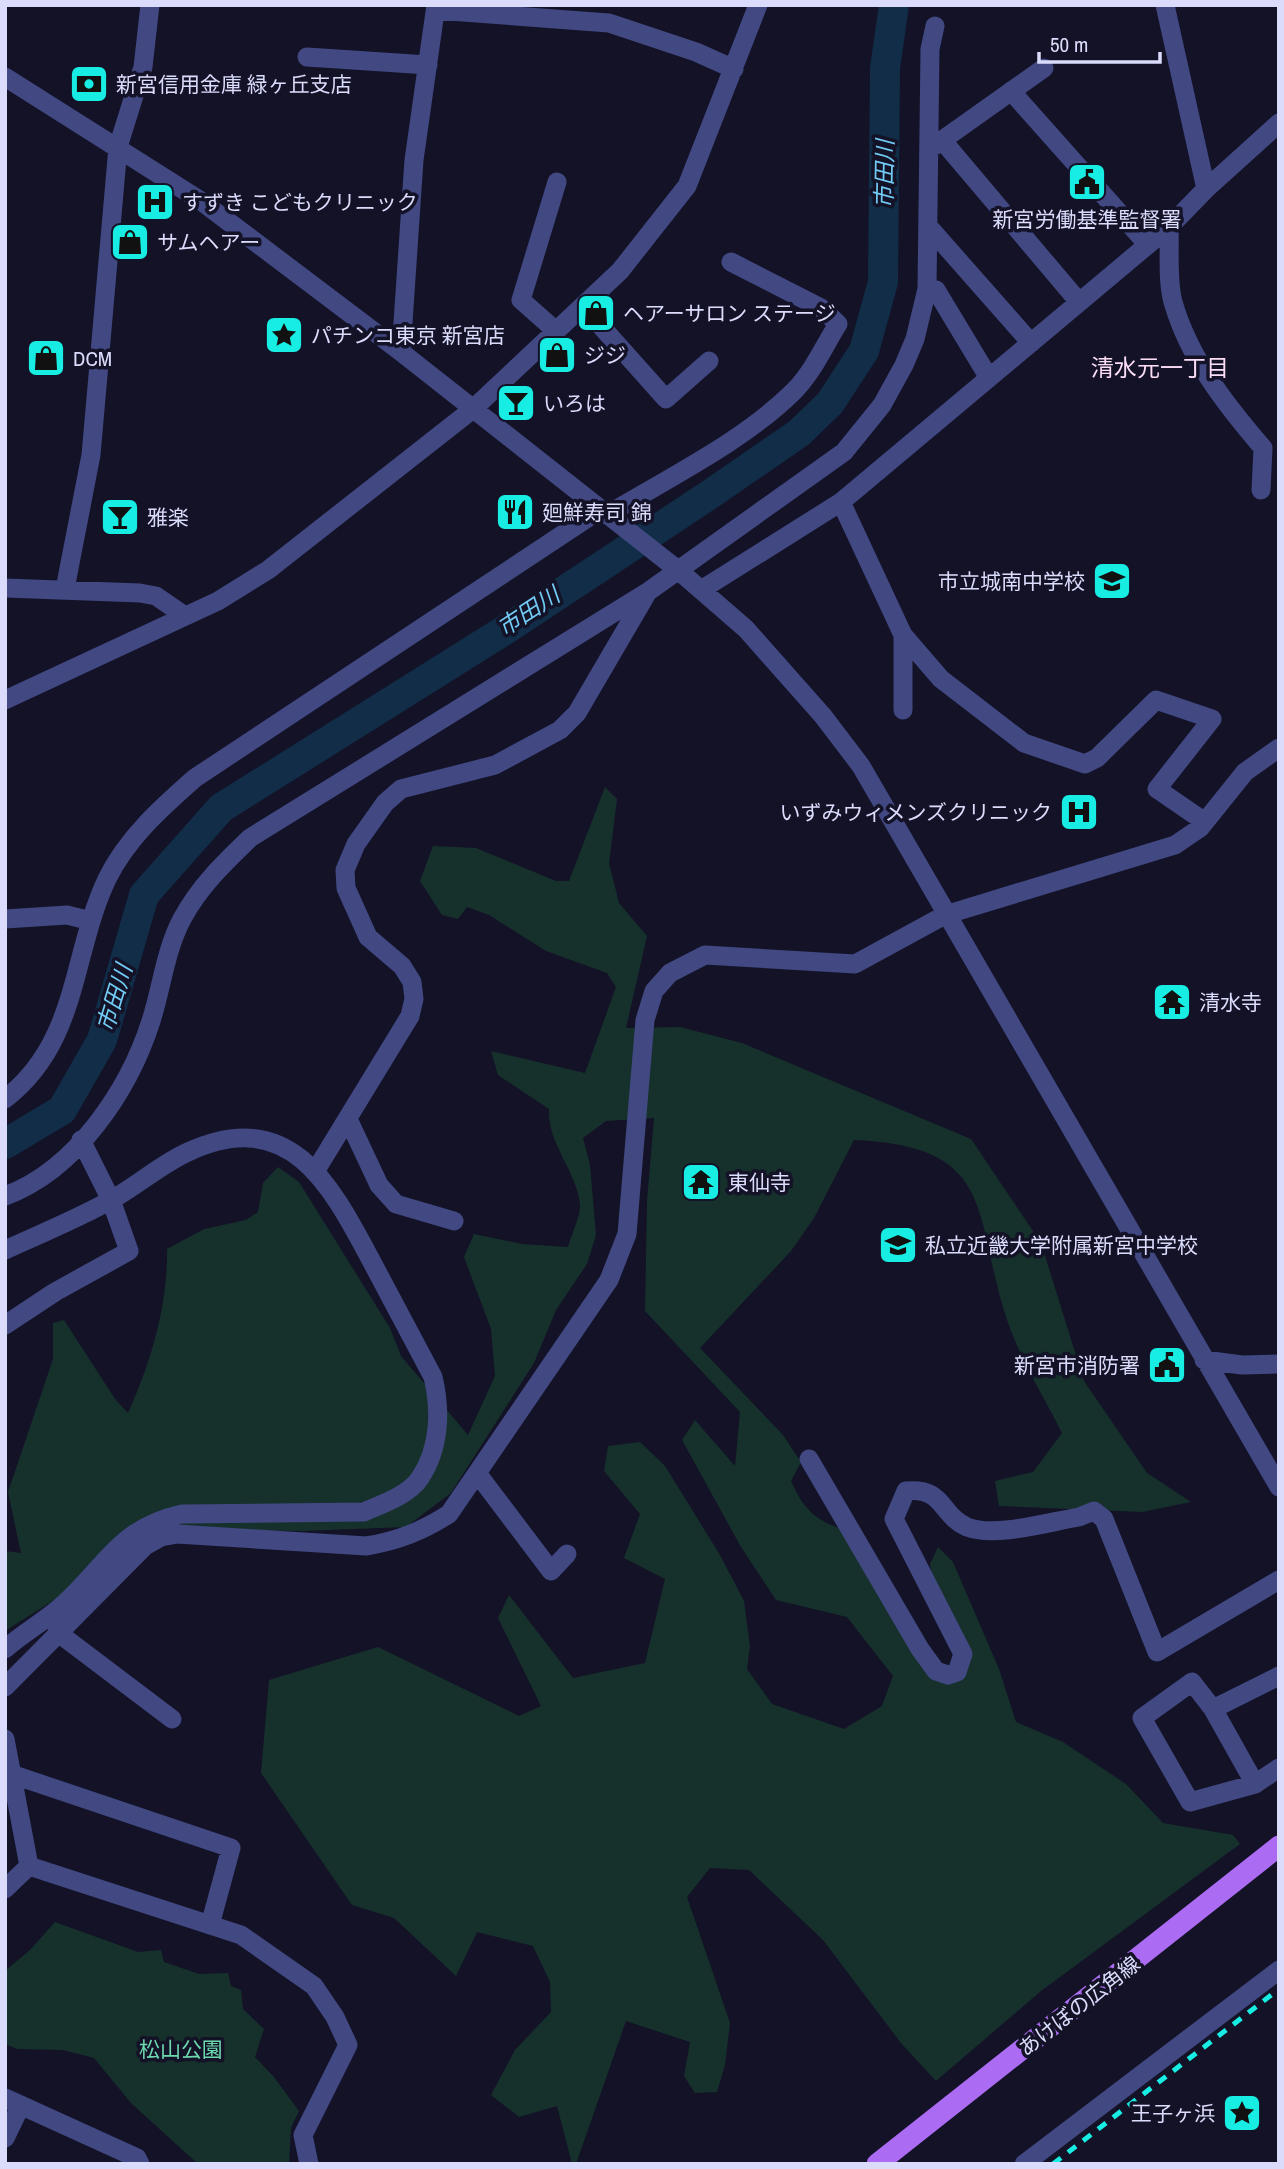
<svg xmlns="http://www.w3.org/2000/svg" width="1284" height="2169" viewBox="0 0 1284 2169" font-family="'Archivo Narrow','Noto Sans JP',sans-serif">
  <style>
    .green { fill: #16312c }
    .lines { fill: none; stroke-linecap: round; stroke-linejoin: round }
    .river { stroke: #112d47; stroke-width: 30 }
    .minor { stroke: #414882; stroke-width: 19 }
    .major { stroke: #ac6bf3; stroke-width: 21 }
    .rail { stroke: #17ede3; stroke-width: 5; stroke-dasharray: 10 9; stroke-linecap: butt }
    .labels { text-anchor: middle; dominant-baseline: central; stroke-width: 7; stroke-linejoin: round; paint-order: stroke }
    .poi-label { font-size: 21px; fill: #dbdcfc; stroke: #131227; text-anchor: start }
    .street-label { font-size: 21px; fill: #dbdcfc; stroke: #131227 }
    .park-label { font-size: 21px; fill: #6cd8ad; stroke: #131227 }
    .water-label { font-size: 23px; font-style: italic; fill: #71cbf4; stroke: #131227 }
    .neighbourhood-label { font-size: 23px; fill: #fcddf6; stroke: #131227 }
  </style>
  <rect width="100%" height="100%" fill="#131227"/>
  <path class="green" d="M605 787 617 799 609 863 619 903 647 936 626 1028 680 1027 742 1043 971 1139 1041 1243 1084 1381 1147 1473 1191 1502 1142 1512 999 1506 995 1481 1033 1472 1062 1433C1044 1397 1021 1360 1008 1323 972 1217 1000 1146 854 1140L814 1218 791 1251 700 1348 783 1435 801 1462 791 1481C802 1506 813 1519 839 1528L915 1655 963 1676 933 1582 930 1564 938 1547 953 1562 999 1669 1016 1722 1063 1742 1126 1784 1163 1823 1233 1835 1240 1844 1041 1991 936 2081 901 2043 823 1940 749 1870 710 1868 687 1897 730 2023 725 2065 717 2092 695 2093 684 2076 690 2042 626 2021 576 2164H572L557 2106 519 2117 491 2095 515 2050 551 2012 550 1982 533 1946 477 1932 456 1976 394 1918 352 1905 261 1773 269 1680 378 1647 519 1716 541 1706 498 1618 509 1595 573 1678 645 1663 665 1579 624 1558 640 1514 604 1471 608 1446 640 1442 665 1466 720 1555 744 1601 750 1646 747 1669 772 1704 844 1729 882 1706 893 1676 847 1617 776 1600 741 1547 682 1440 695 1420 735 1466 740 1412 645 1311 647 1201 654 1118 606 1121 583 1138 590 1165 596 1235 587 1264 556 1310 534 1363 451 1493 406 1527 302 1531 167 1529 5 1631V1551L21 1553 8 1492 53 1359V1323L64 1320 115 1399 128 1413C151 1362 168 1305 167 1249L204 1229 246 1220 258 1212 263 1183 278 1167 299 1182 390 1328 401 1356 468 1435 495 1376 491 1329 464 1257 474 1234 522 1244 568 1247C571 1235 581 1216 580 1204 576 1170 547 1143 549 1109L498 1075 491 1051 585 1073 616 987 607 973 546 951 489 915 467 907 458 919 442 915 420 881 433 846 476 848 556 881H569Z
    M55 1922 138 1952 161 1950 164 1962 199 1974 228 1973 231 1986 241 1990 243 2009 264 2029 255 2057 274 2077 299 2111 291 2128 289 2164H198L131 2103 94 2058 63 2050 17 2049 5 2044V1971L30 1950Z"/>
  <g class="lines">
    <path class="river" d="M5 1144 62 1110 102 1040 144 895 221 808 505 630 709 495 799 433 830 403 864 351 883 282 885 68 894 5"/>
    <path class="minor" d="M1165 5 1206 189
      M436 10 609 23 696 52 734 69
      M307 57 428 65
      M5 77 201 201 401 352 678 570 746 629 823 716 861 766 1279 1487
      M1011 91 1148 245
      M942 140 1079 302
      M934 146 1044 68
      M928 226 1031 343
      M1169 227C1170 251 1167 280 1173 302 1189 358 1226 405 1263 448L1261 490
      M927 289 936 290 989 378
      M583 306 666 399 709 361
      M556 331 521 300 557 182
      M401 352 414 160 436 5
      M841 502 903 635 941 679 1024 743 1085 764 1097 758 1156 700 1212 719 1157 789 1205 822
      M607 515C668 478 744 441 794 391 813 372 824 346 838 324L821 308 731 262
      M5 588 140 593 156 596 185 616
      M65 589 91 455 118 147 143 67 150 5
      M701 590 841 502 1169 227 1206 189 1279 123
      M903 635V710
      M5 700 218 601 268 570 473 409 620 271 687 186 758 5
      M5 919 67 915 91 921
      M5 1099C79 1042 71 955 107 879 127 838 162 807 195 778L601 509
      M348 1119 379 1185 396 1204 454 1221
      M316 1170 410 1016 414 999 412 982 402 966 368 937 346 888 345 870 356 844 385 803 401 789 495 765 560 730 577 713 646 595
      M5 1196C76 1170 129 1090 151 1021 162 987 165 951 182 919 199 887 224 863 250 838L649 591 844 452 882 405 904 365 915 339 927 289 930 49 935 26
      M5 1250C40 1234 77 1219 111 1200 137 1186 161 1164 188 1152 291 1104 332 1187 373 1264 393 1302 413 1339 433 1377 441 1410 440 1448 420 1478 409 1495 382 1504 364 1512L182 1514C120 1528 108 1563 65 1603 47 1620 24 1632 5 1649
      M5 1325 55 1292 129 1251 111 1200 81 1140
      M1204 1360 1242 1365 1279 1364
      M809 1459 920 1649 936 1671 948 1675 957 1672 963 1654 894 1519 906 1491C944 1487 940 1515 967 1527 995 1538 1049 1522 1079 1517L1094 1511 1104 1519 1157 1652 1279 1580
      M477 1473 551 1571 567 1554
      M57 1632 172 1719
      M1279 1676 1213 1709 1192 1682 1142 1718 1190 1802 1255 1784 1279 1768
      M5 1687 145 1546 161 1537 177 1534 366 1546C398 1541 422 1531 449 1514L609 1280 627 1234 645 1020 654 991 670 973 705 955 855 964 945 915 1175 845 1200 828 1245 772 1279 748
      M1213 1709 1255 1784
      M5 1739 29 1866
      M14 1775 231 1848 210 1925
      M29 1866 241 1935 314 1986 335 2017 348 2045 303 2135 309 2164
      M5 1889 29 1866
      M5 2098 137 2158 140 2164
      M5 2138 21 2105
      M1024 2164 1279 1970"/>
    <path class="major" d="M877 2164 1279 1846"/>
    <path class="rail" d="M1053 2164 1279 1989"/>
  </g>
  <defs>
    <g id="bank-square" transform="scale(2.0125)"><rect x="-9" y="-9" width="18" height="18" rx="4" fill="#17ede3" stroke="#131227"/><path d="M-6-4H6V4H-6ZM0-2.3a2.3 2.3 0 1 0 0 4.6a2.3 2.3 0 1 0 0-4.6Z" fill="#111"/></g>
    <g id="civic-square" transform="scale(2.0125)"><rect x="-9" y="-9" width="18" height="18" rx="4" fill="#17ede3" stroke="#131227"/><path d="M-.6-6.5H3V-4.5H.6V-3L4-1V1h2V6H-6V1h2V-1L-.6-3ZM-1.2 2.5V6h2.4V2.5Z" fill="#111"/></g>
    <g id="hospital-square" transform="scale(2.0125)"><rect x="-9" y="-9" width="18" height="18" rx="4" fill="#17ede3" stroke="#131227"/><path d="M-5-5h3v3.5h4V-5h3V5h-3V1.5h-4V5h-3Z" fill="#111"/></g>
    <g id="shop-square" transform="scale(2.0125)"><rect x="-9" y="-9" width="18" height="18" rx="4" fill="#17ede3" stroke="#131227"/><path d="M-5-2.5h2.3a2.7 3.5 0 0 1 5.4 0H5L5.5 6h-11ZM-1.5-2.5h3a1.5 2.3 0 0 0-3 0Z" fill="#111"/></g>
    <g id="sight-square" transform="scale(2.0125)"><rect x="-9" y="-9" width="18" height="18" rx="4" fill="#17ede3" stroke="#131227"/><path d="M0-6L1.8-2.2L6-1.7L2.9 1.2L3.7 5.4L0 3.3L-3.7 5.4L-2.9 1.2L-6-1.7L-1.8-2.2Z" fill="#111"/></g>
    <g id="bar-square" transform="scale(2.0125)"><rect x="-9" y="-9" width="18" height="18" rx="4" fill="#17ede3" stroke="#131227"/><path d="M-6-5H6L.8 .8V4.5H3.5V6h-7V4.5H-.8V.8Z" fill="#111"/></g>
    <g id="restaurant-square" transform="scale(2.0125)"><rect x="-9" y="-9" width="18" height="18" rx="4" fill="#17ede3" stroke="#131227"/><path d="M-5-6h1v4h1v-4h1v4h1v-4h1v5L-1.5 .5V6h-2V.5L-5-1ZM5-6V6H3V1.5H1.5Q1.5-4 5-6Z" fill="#111"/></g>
    <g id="school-square" transform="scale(2.0125)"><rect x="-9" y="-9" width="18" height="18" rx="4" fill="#17ede3" stroke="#131227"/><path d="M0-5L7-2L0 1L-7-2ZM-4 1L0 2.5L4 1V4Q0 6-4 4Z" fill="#111"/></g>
    <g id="temple-square" transform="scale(2.0125)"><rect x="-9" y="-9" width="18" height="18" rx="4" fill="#17ede3" stroke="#131227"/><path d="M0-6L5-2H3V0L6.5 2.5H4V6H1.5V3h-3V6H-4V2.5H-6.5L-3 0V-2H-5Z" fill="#111"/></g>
  </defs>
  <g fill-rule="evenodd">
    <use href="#bank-square" x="89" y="84"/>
    <use href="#civic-square" x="1087" y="182"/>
    <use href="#hospital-square" x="155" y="202"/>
    <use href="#shop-square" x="130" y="242"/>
    <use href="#shop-square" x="596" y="313"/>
    <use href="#sight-square" x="284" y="335"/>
    <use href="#shop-square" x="557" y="355"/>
    <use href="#shop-square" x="46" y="358"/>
    <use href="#bar-square" x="516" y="403"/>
    <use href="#restaurant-square" x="515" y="512"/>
    <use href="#bar-square" x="120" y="517"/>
    <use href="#school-square" x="1112" y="581"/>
    <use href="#hospital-square" x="1079" y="812"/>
    <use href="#temple-square" x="1172" y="1002"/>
    <use href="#temple-square" x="701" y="1182"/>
    <use href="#school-square" x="898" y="1245"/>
    <use href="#civic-square" x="1167" y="1365"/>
    <use href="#sight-square" x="1242" y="2113"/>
  </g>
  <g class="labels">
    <g class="poi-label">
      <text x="116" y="84">新宮信用金庫 緑ヶ丘支店</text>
      <text x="182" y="202">すずき こどもクリニック</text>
      <text x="1087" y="219" text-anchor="middle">新宮労働基準監督署</text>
      <text x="157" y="242">サムヘアー</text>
      <text x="623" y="313">ヘアーサロン ステージ</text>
      <text x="311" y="335">パチンコ東京 新宮店</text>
      <text x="584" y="355">ジジ</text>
      <text x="73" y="358">DCM</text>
      <text x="543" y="403">いろは</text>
      <text x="542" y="512">廻鮮寿司 錦</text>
      <text x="147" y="517">雅楽</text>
      <text x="1085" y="581" text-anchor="end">市立城南中学校</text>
      <text x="1052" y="812" text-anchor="end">いずみウィメンズクリニック</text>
      <text x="1199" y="1002">清水寺</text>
      <text x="728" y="1182">東仙寺</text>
      <text x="925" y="1245">私立近畿大学附属新宮中学校</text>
      <text x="1140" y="1365" text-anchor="end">新宮市消防署</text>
      <text x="1215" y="2113" text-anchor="end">王子ヶ浜</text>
    </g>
    <g class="street-label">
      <text transform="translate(1079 2006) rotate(-38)">あけぼの広角線</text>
    </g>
    <g class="park-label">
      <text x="181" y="2049">松山公園</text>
    </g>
    <g class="water-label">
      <text transform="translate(884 174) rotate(-89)">市田川</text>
      <text transform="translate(528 611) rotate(-33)">市田川</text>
      <text transform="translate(114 998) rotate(-73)">市田川</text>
    </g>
    <g class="neighbourhood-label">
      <text x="1160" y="367">清水元一丁目</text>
    </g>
  </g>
  <rect width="1284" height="2169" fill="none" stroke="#dbdcfc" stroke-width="14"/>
  <path d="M1039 52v10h121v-10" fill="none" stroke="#dbdcfc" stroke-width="3.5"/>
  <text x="1050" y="52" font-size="21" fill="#dbdcfc" stroke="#131227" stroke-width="5" paint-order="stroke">50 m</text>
</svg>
